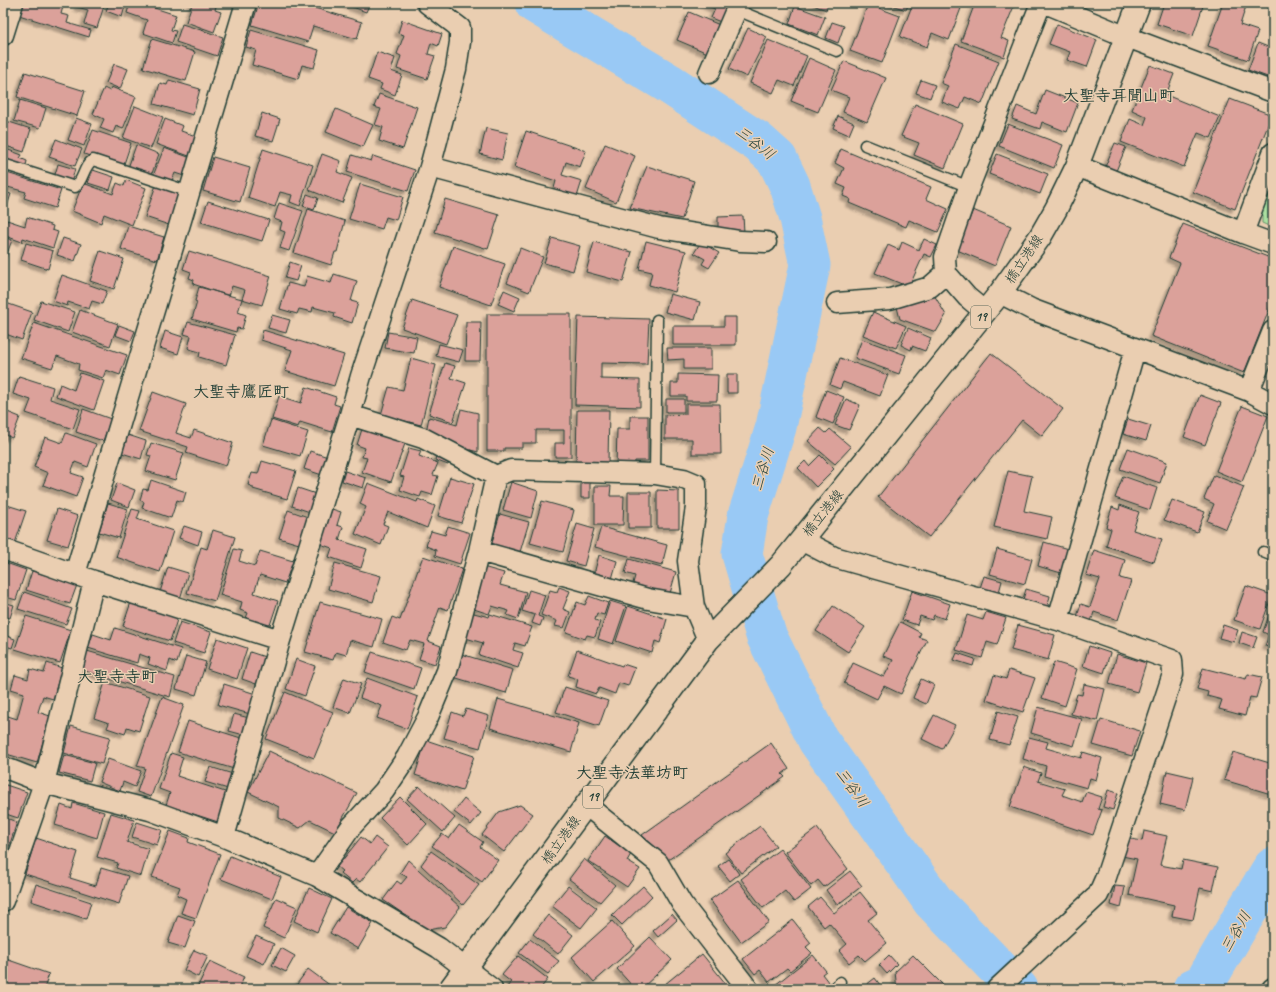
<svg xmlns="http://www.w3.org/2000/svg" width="1276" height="992" viewBox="0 0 1276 992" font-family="Caveat,'Klee One',sans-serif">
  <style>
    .green { fill: #abdfa0; stroke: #658e6a }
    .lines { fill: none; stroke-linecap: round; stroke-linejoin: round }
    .river { stroke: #99c9f5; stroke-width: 41 }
    .building { fill: #dba19a; stroke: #1f3d34; filter: url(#shadow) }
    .lane-casing { stroke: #1f3d34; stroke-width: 13 }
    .street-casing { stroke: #1f3d34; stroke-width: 23 }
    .primary-casing { stroke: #1f3d34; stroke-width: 25 }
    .lane { stroke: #eaceb1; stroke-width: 10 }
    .street { stroke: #eaceb1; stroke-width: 20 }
    .primary { stroke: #eaceb1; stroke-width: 22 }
    .labels { text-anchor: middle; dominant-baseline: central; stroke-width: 3; stroke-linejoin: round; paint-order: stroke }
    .shield { fill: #eaceb1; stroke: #5c685a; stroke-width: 1 }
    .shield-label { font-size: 13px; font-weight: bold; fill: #1f3d34 }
    .street-label { font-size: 14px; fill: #1f3d34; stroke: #eaceb1 }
    .water-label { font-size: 15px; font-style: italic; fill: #25443e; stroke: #eaceb1 }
    .quarter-label { font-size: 16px; font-weight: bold; fill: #1f3d34; stroke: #eaceb1 }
  </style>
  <defs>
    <filter id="shadow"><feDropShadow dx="-3.5" dy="3.5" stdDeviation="1" flood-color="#0004"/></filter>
  </defs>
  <rect width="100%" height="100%" fill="#eaceb1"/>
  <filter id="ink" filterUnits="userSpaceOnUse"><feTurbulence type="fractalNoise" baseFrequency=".025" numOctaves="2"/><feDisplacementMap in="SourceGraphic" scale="8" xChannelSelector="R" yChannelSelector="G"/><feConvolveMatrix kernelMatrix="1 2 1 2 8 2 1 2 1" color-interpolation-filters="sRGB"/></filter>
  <g filter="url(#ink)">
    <path class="green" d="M1273 177V228L1262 223V209Z"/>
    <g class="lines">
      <path class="river" d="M535 3 668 83 758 142 777 159 790 186 800 218 810 265 776 427 748 516 742 554 766 635 818 740 933 901 1018 989
        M1193 989 1204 984 1243 917 1273 868"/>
    </g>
    <path class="building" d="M23 3H64L61 14 69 16 67 23 91 30 89 37 19 15Z
      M79 3H105L97 28 84 24 88 10 77 7Z
      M109 3H126L122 17 106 11Z
      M130 3H139L176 15 171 30 176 31 172 43 143 33 147 20 127 13Z
      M189 3H217L215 10 221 12 214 32 186 22 192 4Z
      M259 3H298L362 22 357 39 313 26 308 42 252 25Z
      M342 3H370L366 12Z
      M701 3H731L723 23 711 18 715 9Z
      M808 3H828L826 10Z
      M886 3H909L906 10Z
      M913 3H963L949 40 932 33 927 47 900 37Z
      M975 3H1006L1014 6 1001 38 1009 41 1004 57 961 41Z
      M1164 3H1195L1203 6 1193 36 1157 24Z
      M1223 3H1247L1240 25 1258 31 1248 60 1208 46Z
      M868 4 900 16 882 63 850 51Z
      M795 6 825 17 818 35 789 24Z
      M689 12 722 26 710 54 677 40Z
      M402 20 442 34 438 46 431 43 428 54 435 56 427 79 397 69 401 56 397 54 404 35 398 33Z
      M832 22 844 26 838 43 826 38Z
      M182 24 223 37 217 56 176 42Z
      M1057 24 1097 40 1087 67 1067 60 1070 52 1049 44Z
      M748 28 767 37 747 77 729 69Z
      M251 30 319 50 314 68 302 65 298 79 252 65 256 50 246 47Z
      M152 39 195 52 186 81 143 68Z
      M768 40 807 56 794 86 779 80 773 93 750 83Z
      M1258 43 1273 49V79L1248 70Z
      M956 44 999 61 982 104 965 97 960 109 942 102 948 86 941 83Z
      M377 52 395 58 391 71 402 75 395 95 380 89 382 84 368 79Z
      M809 58 836 70 818 112 791 101Z
      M844 61 886 78 867 122 843 112 849 97 831 90Z
      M114 64 128 69 120 89 106 83Z
      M1150 65 1174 74 1166 95 1220 117 1211 138 1198 133 1184 167 1121 142 1130 119 1144 125 1147 117 1132 110Z
      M25 72 85 91 77 116 17 97Z
      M169 80 200 89 193 115 154 104 160 83 167 85Z
      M921 80 935 85 930 98 916 93Z
      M111 87 136 97 123 129 116 126 113 133 100 128 104 119 93 114 104 88 110 91Z
      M1045 90 1078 103 1067 132 1042 122 1040 129 1012 119 1017 106 1036 114Z
      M379 94 417 107 403 149 379 141 383 127 375 125 381 109 374 107Z
      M1230 99 1272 115 1235 209 1193 192Z
      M20 100 46 108 40 128 14 121Z
      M915 104 963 124 945 168 914 155 919 143 901 136Z
      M135 106 163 117 151 148 123 138Z
      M336 109 373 125 363 147 326 132Z
      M262 113 280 119 273 141 255 136Z
      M838 116 854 123 849 135 833 128Z
      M76 118 92 124 84 146 68 140Z
      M165 119 183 126 181 131 196 136 189 156 156 144Z
      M3 120 31 129 24 152 3 145Z
      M1008 124 1063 145 1054 168 999 146Z
      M486 128 508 133 502 160 480 154Z
      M93 130 131 143 123 167 84 154Z
      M526 131 586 151 580 167 566 162 562 175 582 181 576 200 553 192 556 181 514 167Z
      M56 139 82 149 75 166 49 157Z
      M1115 143 1126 147 1116 171 1105 167Z
      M605 144 635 156 616 202 586 189Z
      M136 145 159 154 151 176 128 168Z
      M3 148 22 155 20 158 27 161 25 169 3 162Z
      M164 148 191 158 184 176 175 173 171 183 153 176Z
      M263 149 313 165 300 206 290 202 292 195 280 192 275 207 248 198Z
      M841 149 931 187 926 199 948 209 938 232 909 220 906 227 849 203 850 199 843 196 846 188 837 184 844 168 835 163Z
      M322 154 341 161 337 172 352 178 342 203 309 190Z
      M997 154 1048 174 1040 194 989 174Z
      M352 155 371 161 373 156 415 170 408 191 347 172Z
      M213 157 250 168 240 202 203 191Z
      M58 164 75 169 71 183 54 178Z
      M647 166 694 181 682 219 630 208Z
      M93 170 114 177 110 190 88 183Z
      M7 173 61 190 55 208 24 198 26 192 4 186Z
      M126 180 146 188 132 225 104 214 101 223 72 211 83 183 113 194 117 183 124 186Z
      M360 184 403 197 396 220 386 217 382 229 349 219Z
      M156 185 180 194 169 225 145 217Z
      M3 192 11 194 3 219Z
      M307 194 318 198 314 210 303 206Z
      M445 199 499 215 488 249 435 232Z
      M208 201 269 220 262 241 201 222Z
      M279 203 303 211 289 251 280 248 285 232 280 230 282 222 274 219Z
      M308 209 345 221 337 252H335L331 265 294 253Z
      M973 210 1011 226 995 266 957 250Z
      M743 216 744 232H718V217Z
      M27 217 53 226 52 230 58 232 53 248 23 238 22 242 3 235 7 220 25 226Z
      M1183 224 1273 259V300L1244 373 1151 336 1180 263 1169 258Z
      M128 226 164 237 157 260 121 249Z
      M3 237 12 240 3 265Z
      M63 238 81 244 75 261 57 255Z
      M552 238 580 246 573 271 544 263Z
      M924 239 937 245 931 257 924 254 909 287 875 273 888 245 899 250 902 242 919 250Z
      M646 241 686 251 675 292 649 285 652 272 639 269Z
      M594 242 632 252 623 282 586 272Z
      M701 242 719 253 709 268 702 264 705 259 694 253Z
      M26 243 53 251 48 269 21 260Z
      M453 246 505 264 491 305 439 287Z
      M520 248 543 257 529 292 507 283Z
      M100 251 124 259 114 289 90 281Z
      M189 251 271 276 262 305 242 299 245 290 232 286 229 296 193 284 194 280 189 278 191 272 183 269Z
      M290 262 301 266 296 281 285 278Z
      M334 274 357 281 351 301 358 303 352 323 334 317 335 313 313 307 312 312 299 309 297 314 280 309 288 283 304 287 307 276 331 283Z
      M62 275 107 291 102 304 92 301 89 309 68 302 67 306 53 301Z
      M199 287 242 299 238 312 246 315 242 329 237 328 236 332 192 319 197 302 195 301Z
      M504 290 520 297 514 311 498 304Z
      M933 293 946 315 936 332 900 319 897 307Z
      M670 294 700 302 695 320 665 312Z
      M412 300 457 315 446 344 402 328Z
      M41 301 75 312 68 332 34 320Z
      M3 302 32 312 22 340 3 333Z
      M80 310 118 324 110 346 72 332Z
      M873 312 906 326 896 348 863 335Z
      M487 314H571V457H555V443H564V430H536V443H522V448H504V451H487Z
      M272 315 290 320 286 333 268 328Z
      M578 317 649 319 647 364 601 363V379L640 380V407L575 405Z
      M724 317H736V345H673V326H724Z
      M188 322 235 335 226 365 199 357 200 352 189 349 188 348 191 336 184 334Z
      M466 322H481L480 361H465Z
      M34 323 127 355 120 375 106 370 103 378 78 370 79 364 57 356 52 368 21 358Z
      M119 325 135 331 131 341 115 335Z
      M908 328 931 338 925 351 912 346 911 350 901 345Z
      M263 330 344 355 334 386 285 371 292 350 261 340Z
      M165 331 183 337 178 354 160 348Z
      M388 332 417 337 414 353 385 348Z
      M862 339 906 355 899 374 855 358Z
      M439 344 463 350 459 362 436 356Z
      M667 348H711V369H684V359L668 360Z
      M991 353 1063 409 1042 436 1022 420 929 537 878 497Z
      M411 358 436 365 421 425 381 415 389 387 403 390Z
      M840 358 888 375 880 396 843 382 840 389 830 385Z
      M445 363 455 366 451 378 466 383 453 422 429 414Z
      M80 373 104 381 94 410 56 396 60 384 74 390Z
      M678 374 718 375 717 401H686V396H671V383H678Z
      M727 374H737V393H727Z
      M19 376 53 387 50 399 80 409 73 429 26 413 31 400 13 394Z
      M306 387 336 397 334 404 340 406 332 432 300 422 298 427 272 419 279 396 301 403Z
      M826 390 844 397 833 424 816 417Z
      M153 392 186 404 176 433 191 438 194 430 233 443 226 466 186 453 188 447 139 431Z
      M1200 395 1221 403 1205 445 1184 437Z
      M666 399H684V412H666Z
      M846 399 860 405 849 430 835 425Z
      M686 404H720L721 454H692V439H665V415L686 414Z
      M1242 406 1268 416 1242 482 1216 471Z
      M83 409 111 419 103 441 76 432Z
      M461 409 478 413V452L452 445 426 432 429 417 457 425Z
      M577 410H609L608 463H576Z
      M5 411 20 417 12 438 3 434V416Z
      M630 416H648V461H635L634 466H616L617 429H630Z
      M1128 419 1151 426 1146 441 1123 434Z
      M271 420 308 432 300 456 263 445Z
      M363 426 406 441 391 482 362 472 367 458 362 457 365 448 357 445Z
      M820 428 826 433 830 429 851 447 835 464 808 441Z
      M66 433 96 444 88 467 75 462 71 473 83 477 76 497 43 485 48 473 34 467 45 437 62 443Z
      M128 435 146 441 141 459 122 453Z
      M151 443 184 453 175 480 146 471 151 456 147 455Z
      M409 448 421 451 419 456 438 463 433 475 438 476 432 495 422 492 420 497 400 490 404 477 400 476Z
      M1128 448 1167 462 1160 483 1120 469Z
      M310 451 328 457 322 475 304 469Z
      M437 453 451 459 448 465 435 460Z
      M820 455 834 469 816 487 798 468 805 461 809 466Z
      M262 461 296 471 287 499 253 489V487L248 485 252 473 258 474Z
      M345 471 366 478 363 488 342 481Z
      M1008 471 1032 476 1024 511 1052 517 1047 539 994 527Z
      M1214 475 1244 487 1226 529 1207 521 1214 504 1204 499Z
      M1123 476 1157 488 1150 510 1115 498Z
      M450 477 474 484 461 523 438 516Z
      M151 480 186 492 183 502 177 500 171 518 142 508 144 502 140 500 143 489 148 490Z
      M511 482 538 491 531 518 503 510Z
      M581 482H590V498H581Z
      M117 483 135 490 129 507 111 500Z
      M368 483 417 502 418 499 435 506 427 528 388 512 383 524 388 526 381 545 355 534 366 507 360 504Z
      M595 486H611L610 496H624L623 525H595Z
      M298 488 316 494 310 512 292 506Z
      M657 490 679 491V528H657Z
      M628 492H651V528H628Z
      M1172 500 1205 512 1197 532 1164 520Z
      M542 501 574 510 563 552 530 543Z
      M108 503 128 509 119 538 99 532Z
      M7 505 26 511 14 546 3 543V517Z
      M1120 505 1139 512 1133 530 1162 539 1154 562 1106 546 1111 529 1106 527 1112 507 1119 510Z
      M57 509 78 516 68 546 47 540Z
      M132 509 140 511 137 519 173 531 160 572 116 557Z
      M332 509 341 512 337 525 343 527 339 540 367 549 361 568 329 557 332 548 320 544Z
      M288 510 308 517 299 544 279 538Z
      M500 514 529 522 520 552 491 544Z
      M577 524 594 529 584 566 566 561Z
      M184 526 202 532 198 545 179 538Z
      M448 526 470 533 460 564 435 556 436 550 426 546 431 531 445 535Z
      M601 527 667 545 662 565 595 547Z
      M213 530 235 537 215 601 187 593 201 547 207 549Z
      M1044 542 1068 549 1061 573 1038 566Z
      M234 549 242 551 239 561 255 566 260 551 293 561 285 583 260 575 254 593 278 601 268 631 244 623 248 613 240 610 242 602 220 595Z
      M997 549 1032 559 1025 584 990 574Z
      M1094 550 1125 560 1120 578 1131 581 1118 620 1094 612 1090 625 1076 620 1081 604 1090 607 1100 579 1086 575Z
      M599 555 617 561 612 579 594 574Z
      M423 556 462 569 448 610 440 607 428 641 441 646 435 664 419 659 424 644 410 640 406 650 383 642 392 617 400 620Z
      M629 559 676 572 669 597 632 587 635 576 625 573Z
      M3 562 26 570 16 600 3 596Z
      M335 563 381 576 373 602 328 589Z
      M168 567 188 573 180 599 160 592Z
      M483 567 504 573 500 585 526 592 518 619 507 615 509 611 492 606 489 614 471 608Z
      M32 571 77 585 70 604 26 590Z
      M984 576 1002 581 998 596 979 591Z
      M1246 586 1272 595 1260 629 1234 620Z
      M559 587 570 591 563 609 570 612 564 628 555 626 557 621 541 615 550 590 557 592Z
      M1026 589 1050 596 1047 610 1022 603Z
      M529 590 545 595 538 616 543 618 540 626 532 623 535 615 522 611Z
      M912 591 950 604 945 619 934 615 932 620 920 616 917 625 902 620Z
      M24 592 72 609 66 624 18 609Z
      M589 596 608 603 604 615 597 613 595 620 600 622 595 637 587 635 585 639 566 632 577 602 585 605Z
      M610 601 626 606 613 644 598 639Z
      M3 602 14 605 10 618 3 616Z
      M131 602 178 617 170 641 123 626Z
      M320 602 382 619 374 647 350 640 346 655 336 652 333 660 305 652Z
      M1273 604V648L1265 646 1269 635 1263 632Z
      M628 606 667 619 660 643 655 641 652 653 616 641Z
      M833 606 865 627 848 652 816 631Z
      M470 612 489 617 490 614 532 627 525 646 515 643 513 650 523 653 518 668 479 655 483 643 462 637Z
      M986 612 1006 618 997 645 987 642 982 658 956 650 967 615 983 620Z
      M26 616 71 630 60 663 15 649Z
      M3 621 8 623 4 635 15 639 12 648 3 645Z
      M180 622 211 632 204 653 173 643Z
      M900 622 921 633 919 637 927 640 901 694 884 686 877 699 844 683 853 663 884 677 893 660 883 656Z
      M1018 625 1055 635 1048 660 1011 650Z
      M1223 625 1238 630 1234 642 1219 638Z
      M115 628 181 649 177 663 170 660 167 671 148 664 150 658 139 654 137 663 88 648 93 634 111 640Z
      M1242 632 1257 637 1253 648 1239 643Z
      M217 638 247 648 237 679 207 669Z
      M1089 646 1110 653 1104 673 1083 666Z
      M577 650 622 666 623 664 635 668 628 686 619 683 615 694 599 688 596 694 576 687 578 679 568 676Z
      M87 651 175 677 170 697 81 670Z
      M250 652 268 658 259 685 242 679Z
      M372 652 421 668 414 689 365 672Z
      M458 653 513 670 506 693 450 676Z
      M957 653 975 659 973 666 954 660Z
      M1117 654 1146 663 1137 692 1109 684Z
      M186 656 206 662 196 695 176 689Z
      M296 659 315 666 305 696 286 689Z
      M1054 662 1077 669 1065 706 1042 698Z
      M47 663 62 668 53 699 43 696 38 712 50 716 37 763 3 753V723L5 715 17 719 24 693 11 689 15 675 28 679 30 669 44 673Z
      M1203 668 1246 679 1248 674 1262 677 1256 698 1250 697 1245 716 1219 709 1222 700 1207 696 1208 692 1197 689Z
      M1009 670 1035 678 1023 712 986 700 994 675 1006 679Z
      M344 678 361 684 350 713 333 707Z
      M367 678 418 697 407 729 377 718 382 706 360 698Z
      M921 679 934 685 926 704 913 698Z
      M105 682 150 696 139 731 127 727 125 734 107 728 109 723 94 718Z
      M224 684 256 694 250 714 218 705Z
      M1084 684 1105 689 1097 721 1071 714 1077 694 1082 695Z
      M565 687 608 701 599 726 556 712Z
      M285 692 333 712 314 758 266 739Z
      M162 697 184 705 151 797 137 792 145 768 137 766Z
      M498 699 579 723 571 752 490 728Z
      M1038 707 1082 719 1074 746 1031 733Z
      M466 709 489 716 480 748 444 738 452 712 463 716Z
      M998 711 1018 717 1009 745 990 740Z
      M234 714 249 718 244 735 229 731Z
      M934 715 955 725 942 749 922 739Z
      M1101 719 1140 731 1132 756 1093 745Z
      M188 721 244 739 234 769 178 752Z
      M71 726 110 737 102 764 64 753Z
      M1029 737 1048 742 1046 748 1081 758 1083 752 1102 758 1096 780 1090 778 1087 788 1044 776 1046 766 1023 759Z
      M426 740 474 756 462 791 415 775Z
      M771 743 789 769 782 774 785 777 668 860 642 835Z
      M269 751 357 793 335 832 310 820 300 828 279 818V807L248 792Z
      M1233 752 1273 764V787L1271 794 1224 780Z
      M171 753 183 757 177 776 228 793 218 822 166 805 170 793 159 789Z
      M64 755 95 763 90 781 59 773Z
      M108 759 141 771 135 787 123 782 120 791 99 782Z
      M210 767 233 774 228 789 205 782Z
      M1024 767 1041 773 1038 781 1065 789 1062 795 1082 802 1086 792 1102 797 1098 809 1102 810 1093 835 1010 807Z
      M1167 771 1193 777 1185 810 1160 804Z
      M3 784 27 792 18 818 3 813Z
      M419 786 455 818 443 832 407 799Z
      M1108 790 1118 793 1113 810 1103 807Z
      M400 797 427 824 408 845 380 818Z
      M464 799 481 813 471 825 454 812Z
      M73 803 104 812 97 838 55 825 61 805 72 809Z
      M520 805 533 814 504 852 482 835 499 812Z
      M111 813 134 820 127 842 149 849 141 876 116 868 118 863 97 857Z
      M3 817 17 822 6 856 3 855Z
      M137 822 162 830 157 845 132 837Z
      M459 825 483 842 480 847 498 860 482 882 432 846 442 834 449 839Z
      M760 826 776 846 741 873 725 853Z
      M817 828 848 869 824 887 818 880 811 886 785 852Z
      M170 831 189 838 188 842 220 854 196 918 181 913 186 899 177 895 180 887 152 877Z
      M1144 831 1167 836 1160 865 1181 869 1183 860 1218 867 1213 891 1200 888 1193 920 1172 916 1174 905 1129 895 1137 859 1122 856 1126 838 1142 841Z
      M605 836 631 854 627 861 640 869 627 887 588 861Z
      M361 837 370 844 375 837 388 847 360 882 356 879 352 883 340 873 342 871 337 867Z
      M36 838 78 852 70 878 96 886 101 868 128 876 119 904 25 874Z
      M780 849 811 889 794 902 785 891 763 908 741 879Z
      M431 851 479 885 463 905 421 865Z
      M230 856 281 877 272 899 221 879Z
      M584 859 615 885 600 902 569 879Z
      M728 859 739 874 730 881 718 866Z
      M408 860 460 907 445 927 427 930 383 900 397 881 401 884 407 877 400 873Z
      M850 871 862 886 837 905 826 890Z
      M738 880 769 922 741 942 710 900Z
      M36 884 91 902 86 919 31 901Z
      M568 886 597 908 581 928 552 906Z
      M643 886 652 896 622 925 612 915Z
      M1115 886 1125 887 1121 908 1111 905Z
      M309 888 332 899 317 932 294 921Z
      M860 892 877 913 868 920 887 943 865 961 859 955 849 963 839 951 847 944 829 923 824 927 808 907 820 897 834 913Z
      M276 898 297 907 284 938 263 928Z
      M346 907 373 923 358 949 330 933Z
      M672 914 677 920 658 937 653 931Z
      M178 915 195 921 185 948 168 943Z
      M548 915 573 935 558 954 533 934Z
      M793 920 811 943 806 947 812 953 790 971 787 968 769 982 760 970 755 974 743 959Z
      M612 921 635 946 594 982 572 957Z
      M256 936 274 944 264 964 246 956Z
      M650 937 672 960 641 989H635L617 969Z
      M530 939 559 961 548 974 519 953Z
      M281 948 295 956 286 972 272 965Z
      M194 950 208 956 198 977 184 970Z
      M702 954 730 989H659Z
      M813 955 826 971 822 974 829 983 821 989H770Z
      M889 955 897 964 887 974 879 965Z
      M913 955 947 989H897L895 972Z
      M518 956 548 979 540 989H510L507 987 511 982 502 975Z
      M3 958 49 974 44 989H14L3 985Z
      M210 961 244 977 239 989 197 988Z
      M308 969 335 989H303L297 984Z
      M875 978 883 989H861Z"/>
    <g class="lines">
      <g class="lane-casing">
        <path id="lane" d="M737 10 837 51
          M865 145 969 187
          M3 164 75 187C84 180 83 166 93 160L190 192
          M655 474 657 320
          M1263 552 1273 556
          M833 989 840 982"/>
      </g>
      <g class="street-casing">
        <path id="street" d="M1045 3 1127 37 1273 92
          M3 35 13 3
          M709 73 739 3
          M1273 153 1243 233 1273 244
          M1077 166 1243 233
          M430 167 659 228 740 241 766 242
          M1000 293 1031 309 1249 391 1273 404
          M837 303 890 299 930 287 946 273
          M985 312 967 297 946 273 945 257 969 187 1041 3
          M1249 391 1273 331
          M496 476 511 470 655 474 684 479 696 484V507L688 561 694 607
          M801 540 834 557 1058 620 1172 660 1173 674 1106 877 1098 895 997 989
          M3 549 94 581 280 640
          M479 551 648 599 694 607 708 640
          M75 574 246 3
          M1058 620 1135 349
          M3 767 44 783 150 810 224 837 317 876 439 948 492 989
          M586 805 658 863 682 904 748 989
          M224 837 280 640 350 415 361 376 430 167 456 69 460 42V28L427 3
          M317 876 351 827 384 791 407 757 428 717 447 671 479 551 496 476 423 438 350 415
          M3 901 44 783 94 581
          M1272 989 1273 988"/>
      </g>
      <g class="primary-casing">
        <path id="primary" d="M450 989 708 640 781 565 1000 293 1040 237 1056 209 1077 166 1139 3"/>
      </g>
      <use href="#lane" class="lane"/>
      <use href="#street" class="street"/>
      <use href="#primary" class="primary"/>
    </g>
  </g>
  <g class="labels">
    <g class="shield">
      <rect x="971" y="306" width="20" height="22" rx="3"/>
      <rect x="583" y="786" width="20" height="22" rx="3"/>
    </g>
    <g class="shield-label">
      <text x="981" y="317">19</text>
      <text x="593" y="797">19</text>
    </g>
    <g class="street-label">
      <text transform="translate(1024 259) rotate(-56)">橋立港線</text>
      <text transform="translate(823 513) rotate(-51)">橋立港線</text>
      <text transform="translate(561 840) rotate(-54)">橋立港線</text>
    </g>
    <g class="water-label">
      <text transform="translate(755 143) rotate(38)">三谷川</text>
      <text transform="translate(763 469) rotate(-73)">三谷川</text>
      <text transform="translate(852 788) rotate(54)">三谷川</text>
      <text transform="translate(1236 932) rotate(-60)">三谷川</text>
    </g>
    <g class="quarter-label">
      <text x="1119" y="96">大聖寺耳聞山町</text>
      <text x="241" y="392">大聖寺鷹匠町</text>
      <text x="117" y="677">大聖寺寺町</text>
      <text x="632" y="773">大聖寺法華坊町</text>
    </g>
  </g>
  <rect width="1276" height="992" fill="none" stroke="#eaceb1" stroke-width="16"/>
  <rect x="8" y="8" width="1260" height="976" fill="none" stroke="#1f3d34" stroke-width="1.5" filter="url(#ink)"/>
</svg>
